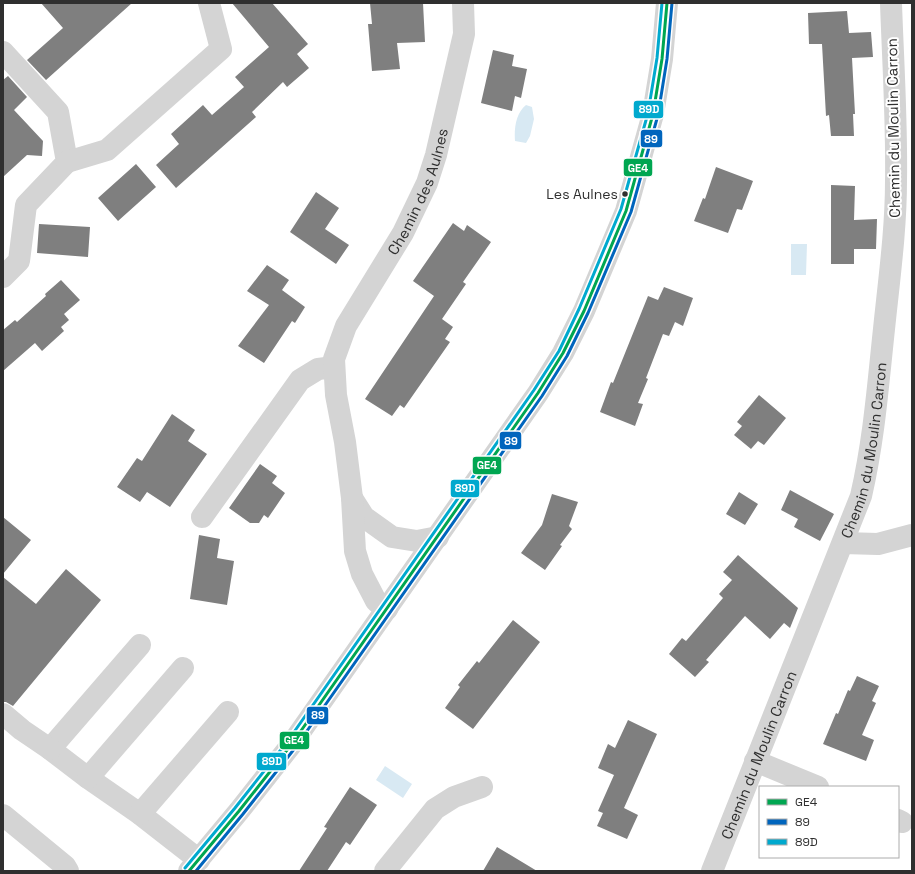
<svg xmlns="http://www.w3.org/2000/svg" width="915" height="874" viewBox="0 0 915 874" font-family="'Space Grotesk',sans-serif">
  <style>
    .water { fill: #d8e9f3 }
    .building { fill: #7f7f7f }
    .lines { fill: none; stroke-linecap: round; stroke-linejoin: round }
    .minor { stroke: #d4d4d4; stroke-width: 22 }
    .bus-1-casing { stroke: #fff; stroke-width: 6 }
    .bus-2-casing { stroke: #fff; stroke-width: 6 }
    .bus-3-casing { stroke: #fff; stroke-width: 6 }
    .bus-1 { stroke: #00a651; stroke-width: 3 }
    .bus-2 { stroke: #0065bd; stroke-width: 3 }
    .bus-3 { stroke: #00a9ce; stroke-width: 3 }
    .bus-dot { fill: #2f2f2f; stroke: #fff; stroke-width: 1.5 }
    .labels { text-anchor: middle; dominant-baseline: central; stroke-width: 4; stroke-linejoin: round; paint-order: stroke }
    .bus-label { font-size: 14px; fill: #2f2f2f; stroke: #fff; text-anchor: end }
    .street-label { font-size: 15px; fill: #2f2f2f; stroke: #fff }
    .line-badge { stroke: #fff; stroke-width: 1.5 }
    .badge-label { font-size: 11px; text-anchor: middle; font-weight: bold; fill: #fff }
  </style>
  <rect width="100%" height="100%" fill="#fff"/>
  <path class="water" d="M526 105 532 107 534 119 530 136 526 143 515 141C514 128 516 113 526 105Z
    M791 244H807L806 275H791Z
    M385 766 412 784 403 798 376 780Z"/>
  <path class="building" d="M41 3H132L46 80 27 60 63 28Z
    M232 3H272L308 44 297 54 309 68 287 87 283 82 252 112 256 117 176 188 156 165 179 144 171 134 203 105 212 115 244 87 235 77 269 47Z
    M370 3H423L425 42 397 43 400 69 372 71 368 24H372Z
    M847 11 849 33 871 32 873 57 852 58 855 114H853L854 136H831L829 115 826 116 822 44H809L808 13Z
    M493 50 514 55 512 66 527 69 521 98 515 96 512 111 481 103Z
    M8 76 27 97 14 110 43 141 42 156 27 155 3 177V80Z
    M136 164 156 187 118 221 98 198Z
    M716 167 753 181 742 210 737 209 728 233 694 221 703 198 705 199Z
    M831 185 855 186 854 220 877 219 876 249H854V264H831Z
    M316 192 339 208 325 229 349 245 336 264 290 232Z
    M453 223 464 231 467 225 491 242 463 282 466 284 442 319 453 327 445 339 450 342 404 408 400 405 392 416 365 399 434 296 413 281Z
    M39 224 90 227 88 257 37 253Z
    M267 265 289 280 282 290 305 307 295 323 292 321 264 363 238 346 269 305 247 291Z
    M61 280 80 300 64 314 69 320 61 327 64 331 42 351 35 343 3 371V330L15 320 17 322 46 296 45 294Z
    M664 287 693 298 683 326 675 322 669 336 663 334 646 378 648 379 638 403 643 404 635 426 600 412 611 382 613 383 648 296 658 300Z
    M759 395 786 418 764 445 758 441 751 449 734 435 742 426 737 422Z
    M172 414 195 430 188 441 207 454 170 507 147 492 140 502 117 487 137 458 142 461Z
    M260 464 277 476 272 483 285 493 268 518 264 515 259 523H250L229 508Z
    M790 490 834 514 820 541 794 527 798 519 781 510Z
    M739 492 758 504 745 525 726 514Z
    M552 494 578 502 569 526 572 529 560 545 562 546 545 570 521 553 542 525Z
    M3 517 31 540 3 574Z
    M199 535 220 539 217 558 234 561 227 605 190 599Z
    M738 555 798 608 790 628 784 623 770 639 745 616 706 660 709 662 695 677 669 654 682 638 686 641 723 598 719 594 732 580 723 572Z
    M66 569 101 600 13 706 6 702H3V577L36 604Z
    M513 620 540 642 473 729 445 708 460 687 458 685 477 661 479 663Z
    M857 676 879 686 872 701 876 703 862 735 874 740 866 761 823 744 836 713 838 714 848 690 850 691Z
    M628 720 657 734 624 808 638 815 627 839 597 826 603 813 598 811 614 775 598 768 608 744 615 748Z
    M350 787 377 805 350 845 346 842 327 871H299L327 828 324 827Z
    M497 847 537 871H483Z"/>
  <g class="lines">
    <g class="minor">
      <path d="M3 52 58 112 67 162 26 205 19 261 3 277"/>
      <path d="M67 162 107 150 221 49 209 3"/>
      <path d="M352 498 364 517 392 537 417 541 438 537"/>
      <path d="M202 517 300 380 318 369 334 367"/>
      <path d="M843 543 878 544 912 535"/>
      <path id="s1" d="M387 609 376 601 362 574 355 551 352 498 345 442 336 395 334 359 346 326 403 233 427 183 436 155 464 34 463 3"/>
      <path d="M140 645 50 749 88 778 140 814 199 860"/>
      <path d="M3 714 22 730 50 749"/>
      <path d="M755 761 818 787"/>
      <path d="M88 778 183 668"/>
      <path d="M140 814 228 712"/>
      <path d="M3 815 65 866 68 871"/>
      <path d="M898 820 902 822"/>
      <path d="M189 871 239 811 291 745 538 393 563 353 584 311 626 211 653 114 662 59 667 3"/>
      <path d="M385 871 435 809 454 797 482 787"/>
      <path id="s2" d="M712 871 861 496C874 440 878 385 884 329 889 280 896 230 896 181 897 122 893 62 891 3"/>
    </g>
    <g class="bus-1-casing">
      <path id="bus-1" d="M189 871 239 811 291 745 538 393 563 353 584 311 626 211 653 114 662 59 667 3"/>
    </g>
    <g class="bus-2-casing">
      <path id="bus-2" d="M196 871 243 814 295 748 542 396 567 356 588 313 631 212 658 115 667 59 672 3"/>
    </g>
    <g class="bus-3-casing">
      <path id="bus-3" d="M185 868 235 808 287 742 534 390 559 351 579 309 621 209 648 113 657 58 662 3"/>
    </g>
    <use href="#bus-1" class="bus-1"/>
    <use href="#bus-2" class="bus-2"/>
    <use href="#bus-3" class="bus-3"/>
  </g>
  <circle class="bus-dot" cx="625" cy="194" r="3.5"/>
  <g class="labels">
    <g class="bus-label">
      <text x="618" y="194">Les Aulnes</text>
    </g>
    <g class="street-label">
      <text transform="translate(893 128) rotate(-91)">Chemin du Moulin Carron</text>
      <text stroke="none"><textPath href="#s1" startOffset="450">Chemin des Aulnes</textPath></text>
      <text stroke="none"><textPath href="#s2" startOffset="449">Chemin du Moulin Carron</textPath></text>
      <text stroke="none"><textPath href="#s2" startOffset="125">Chemin du Moulin Carron</textPath></text>
    </g>
  </g>
  <g class="line-badge">
    <rect x="633" y="100" width="31" height="19" rx="4" fill="#00a9ce"/>
    <rect x="640" y="129" width="23" height="19" rx="4" fill="#0065bd"/>
    <rect x="623" y="158" width="30" height="19" rx="4" fill="#00a651"/>
    <rect x="499" y="431" width="23" height="19" rx="4" fill="#0065bd"/>
    <rect x="472" y="456" width="30" height="19" rx="4" fill="#00a651"/>
    <rect x="450" y="479" width="30" height="19" rx="4" fill="#00a9ce"/>
    <rect x="306" y="706" width="23" height="19" rx="4" fill="#0065bd"/>
    <rect x="279" y="731" width="31" height="19" rx="4" fill="#00a651"/>
    <rect x="256" y="752" width="31" height="19" rx="4" fill="#00a9ce"/>
  </g>
  <g class="badge-label">
    <text x="649" y="113">89D</text>
    <text x="651" y="143">89</text>
    <text x="638" y="172">GE4</text>
    <text x="511" y="445">89</text>
    <text x="487" y="469">GE4</text>
    <text x="465" y="492">89D</text>
    <text x="318" y="719">89</text>
    <text x="294" y="744">GE4</text>
    <text x="272" y="765">89D</text>
  </g>
  <rect width="915" height="874" fill="none" stroke="#2f2f2f" stroke-width="8"/>
  <rect x="759" y="786" width="140" height="72" fill="#ffffff" stroke="#acacac"/>
  <rect x="767" y="799" width="20" height="6" fill="#00a651" stroke="#acacac"/>
  <text x="795" y="806" font-size="12" fill="#2f2f2f">GE4</text>
  <rect x="767" y="819" width="20" height="6" fill="#0065bd" stroke="#acacac"/>
  <text x="795" y="826" font-size="12" fill="#2f2f2f">89</text>
  <rect x="767" y="839" width="20" height="6" fill="#00a9ce" stroke="#acacac"/>
  <text x="795" y="846" font-size="12" fill="#2f2f2f">89D</text>
</svg>
